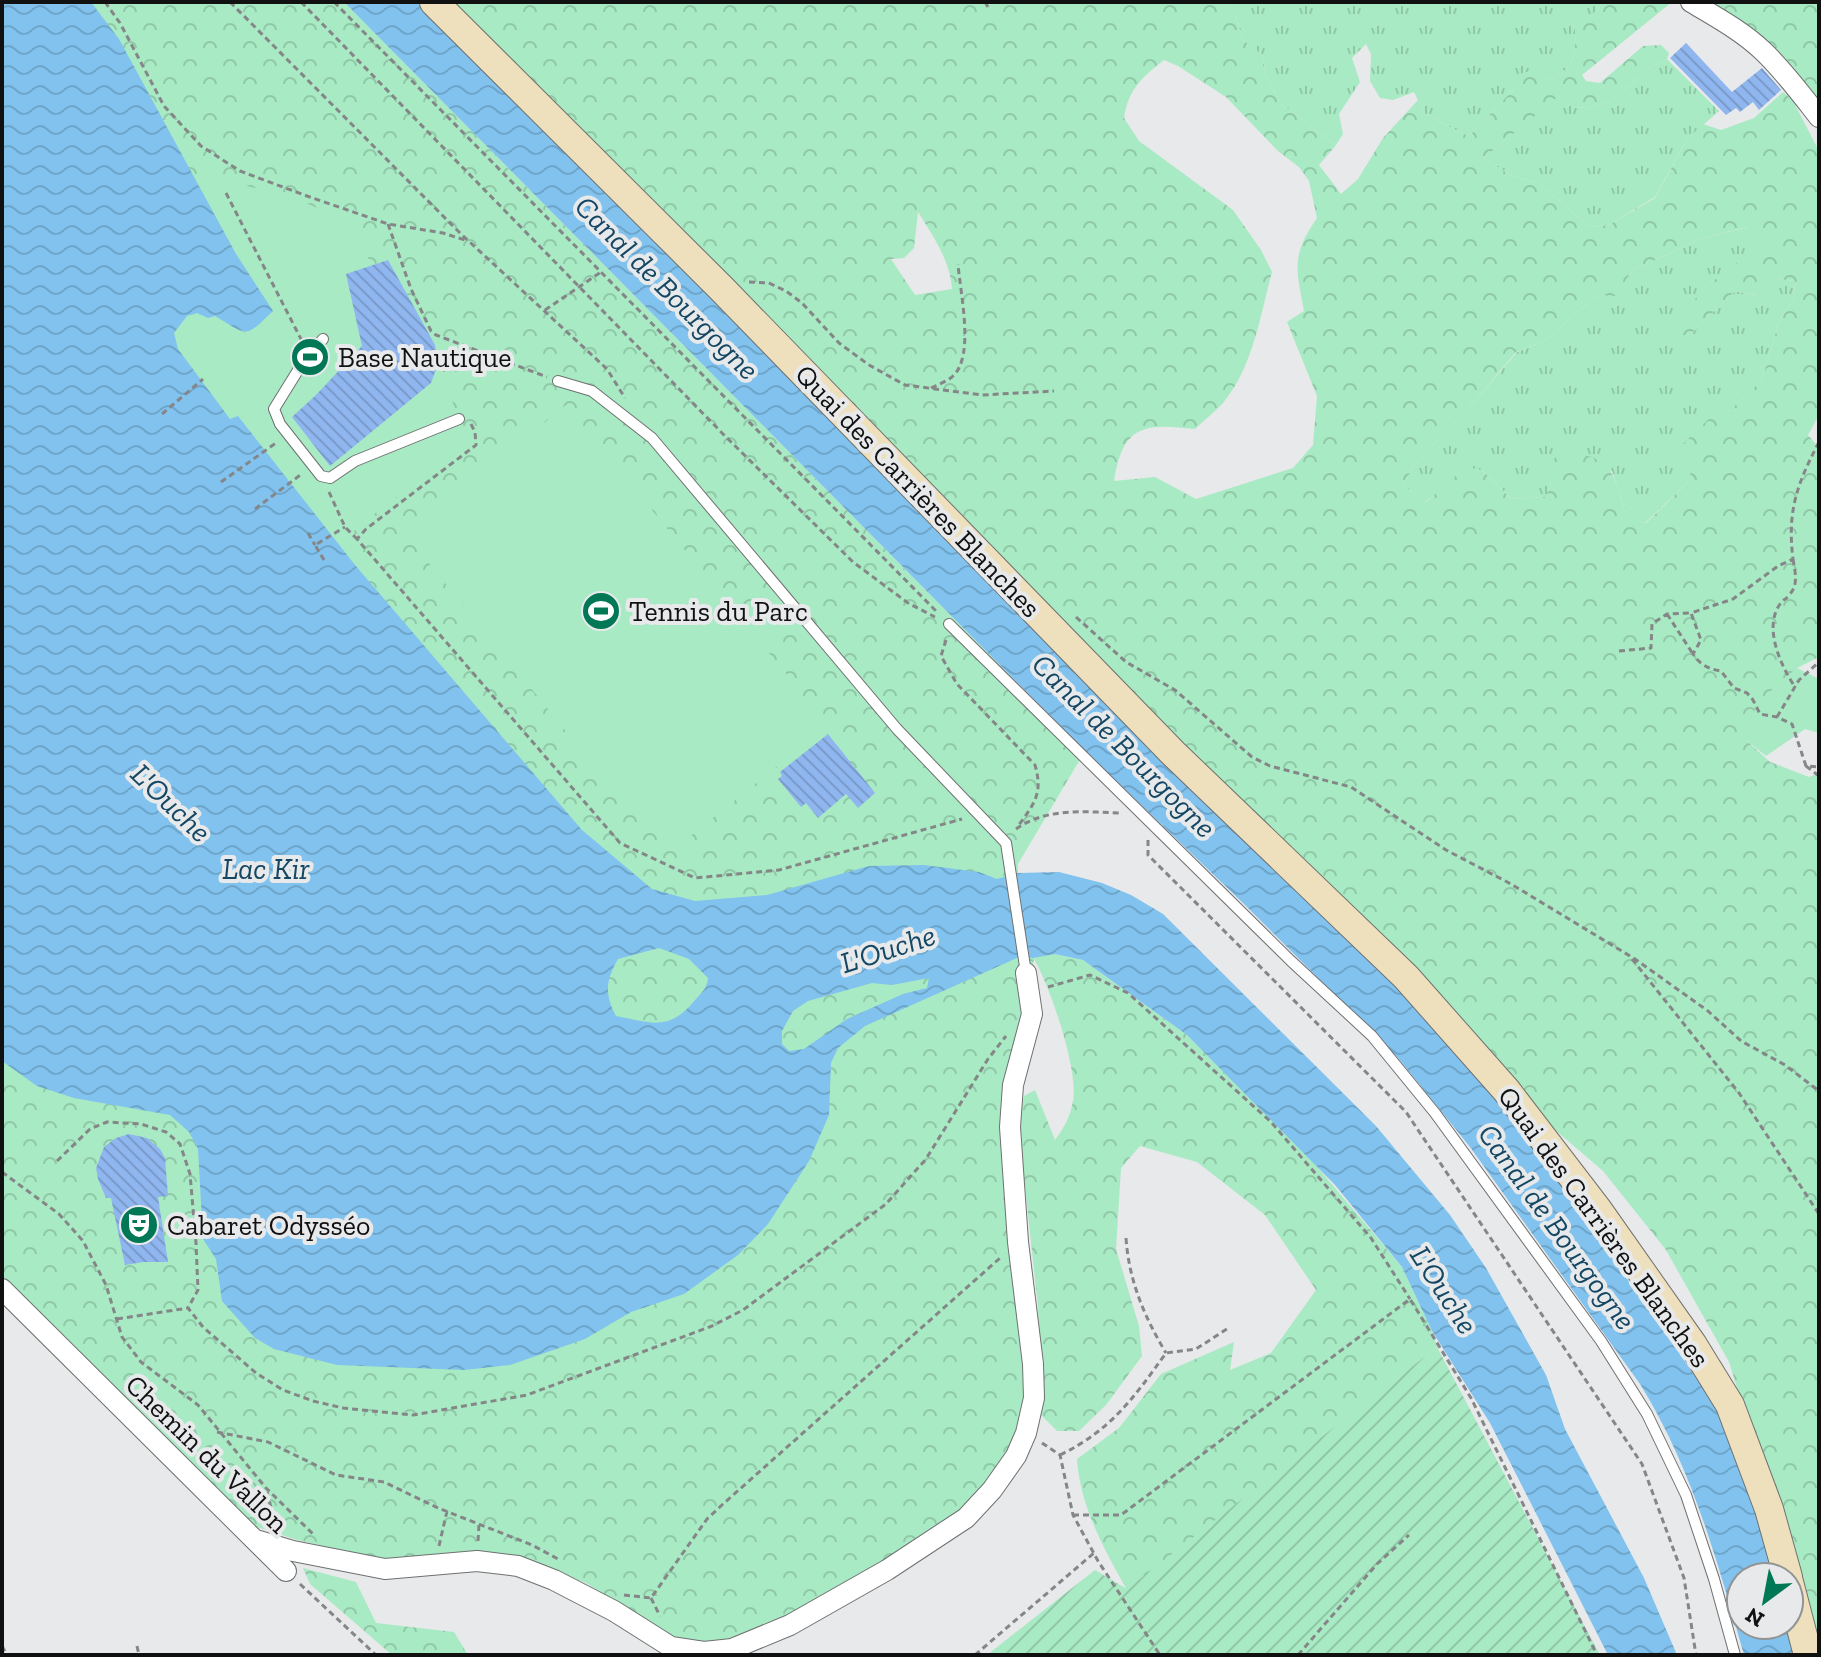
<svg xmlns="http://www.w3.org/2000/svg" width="1821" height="1657" viewBox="0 0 1821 1657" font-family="'Zilla Slab',serif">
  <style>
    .grass { fill: url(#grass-tufts) }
    .forest { fill: url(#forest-crowns); fill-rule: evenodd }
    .garden { fill: url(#garden-furrows) }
    .pitch { fill: #a8eac4 }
    .water { fill: url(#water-waves); fill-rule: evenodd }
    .building { fill: url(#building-back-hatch) }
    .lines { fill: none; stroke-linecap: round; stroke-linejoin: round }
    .lane-casing { stroke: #6f7071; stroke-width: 12 }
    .street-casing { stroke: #6f7071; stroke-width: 22 }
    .secondary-casing { stroke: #6f7071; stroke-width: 30 }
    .path { stroke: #858687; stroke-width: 3; stroke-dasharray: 6 4; stroke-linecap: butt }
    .lane { stroke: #fff; stroke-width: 10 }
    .street { stroke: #fff; stroke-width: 20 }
    .secondary { stroke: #eee0bc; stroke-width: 28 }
    .labels { text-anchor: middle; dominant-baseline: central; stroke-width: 8; stroke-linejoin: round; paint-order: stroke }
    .poi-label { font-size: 28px; fill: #111112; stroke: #e8e9ea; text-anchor: start }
    .street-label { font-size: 28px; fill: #111112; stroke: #e8e9ea }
    .water-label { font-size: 30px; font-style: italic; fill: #144764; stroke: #e8e9ea }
  </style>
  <defs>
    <pattern id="grass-tufts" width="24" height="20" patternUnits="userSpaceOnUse" patternTransform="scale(2)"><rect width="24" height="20" fill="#a8eac4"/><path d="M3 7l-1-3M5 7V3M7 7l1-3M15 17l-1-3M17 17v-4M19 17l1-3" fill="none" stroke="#90c8a7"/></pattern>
    <pattern id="forest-crowns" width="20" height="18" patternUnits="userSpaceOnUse" patternTransform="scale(2)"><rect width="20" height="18" fill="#a8eac4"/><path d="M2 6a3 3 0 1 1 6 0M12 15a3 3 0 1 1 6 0" fill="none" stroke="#90c8a7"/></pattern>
    <pattern id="garden-furrows" width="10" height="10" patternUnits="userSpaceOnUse" patternTransform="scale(2)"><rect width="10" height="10" fill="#a8eac4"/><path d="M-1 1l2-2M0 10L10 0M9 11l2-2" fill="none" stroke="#90c8a7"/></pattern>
    <pattern id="water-waves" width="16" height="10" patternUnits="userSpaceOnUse" patternTransform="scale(2)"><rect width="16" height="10" fill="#81c2ee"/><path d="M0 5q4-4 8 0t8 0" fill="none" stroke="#6ea6cb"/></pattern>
    <pattern id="building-back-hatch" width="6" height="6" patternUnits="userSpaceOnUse" patternTransform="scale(2)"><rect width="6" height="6" fill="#8fb6ef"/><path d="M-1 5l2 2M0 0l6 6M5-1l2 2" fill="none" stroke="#7a9bcc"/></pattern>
  </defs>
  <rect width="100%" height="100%" fill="#e8e9ea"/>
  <path class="grass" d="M1221 2H1604L1591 16H1575C1574 46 1582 66 1550 80L1536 71 1516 87 1470 135 1463 134 1424 113 1414 92 1393 100 1380 98 1370 81 1371 54 1366 44 1352 58 1360 82 1339 114 1343 134 1336 145 1281 104 1266 75 1262 55 1243 40 1235 15Z
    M1667 59 1719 111 1687 139 1655 197 1609 225 1590 227 1538 183 1510 175 1484 158 1556 97 1573 107 1588 108 1613 101 1648 69Z
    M1747 227 1765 242 1701 290 1691 334 1735 291 1756 295 1779 279 1794 281 1795 295 1778 325 1762 380 1725 415 1692 478 1645 523 1626 514 1612 471 1553 481 1545 497 1511 499 1482 470 1445 487 1425 502 1403 485 1415 464 1476 400 1517 352 1543 342 1598 295H1615L1633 270 1701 239Z"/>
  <path class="forest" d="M2 2H344L1085 751 1018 864V873L1055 954 1083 960 1187 1035 1302 1149 1402 1267 1432 1331 1437 1347 1127 1590C1104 1549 1080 1506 1077 1459L1119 1428 1161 1374 1234 1342 1230 1370 1271 1353 1316 1290 1265 1215 1197 1162 1140 1146 1121 1168 1116 1249 1139 1326 1142 1356 1106 1405 1079 1431H1057L1041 1415 1038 1307 1018 1122 1024 1096 1035 1090 1055 1140C1064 1128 1070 1117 1073 1101 1079 1071 1050 986 1034 959L1004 1098 1028 1393 1011 1451 972 1502 849 1585 738 1640 692 1643 675 1639 586 1583 516 1556 477 1551 381 1560 294 1539 242 1522 2 1280Z
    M418 2H1221L1235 15 1243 40 1262 55 1266 75 1281 104 1336 145 1319 165 1341 194 1358 179 1383 138 1418 100 1424 113 1463 134 1470 135 1516 87 1522 73 1536 70 1550 80C1582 66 1574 46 1575 16H1591L1604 2H1672L1582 75 1586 81 1600 83 1643 46 1661 45 1669 53 1667 59 1648 69 1613 101 1588 108 1573 107 1556 98 1484 158 1510 175 1538 183 1590 227 1609 225 1655 198 1687 139 1703 124 1721 130 1754 118 1783 92 1792 99 1819 151V415L1808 435 1819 448V657L1797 668 1746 740 1770 762 1809 777 1819 773V1652L1729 1362 1666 1250 1603 1171 1554 1129 1136 728ZM1164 60 1178 66 1226 97 1278 151 1299 167 1309 181 1317 218C1291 256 1296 268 1304 311L1287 322 1317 396 1313 445 1293 468 1196 499 1155 477 1114 481C1123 425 1143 423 1195 429 1204 420 1215 412 1223 403 1253 367 1260 316 1272 272L1261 250 1233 210 1139 141 1124 118C1128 90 1142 77 1164 60ZM918 212C933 236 950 260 952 289L915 295 891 259 904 258 914 248ZM1746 227 1764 242 1701 290 1677 328 1679 336 1691 334 1735 291 1757 295 1779 279 1794 281 1795 295 1778 325 1762 380 1725 415 1717 411 1680 447 1692 478 1646 523 1626 514C1610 465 1614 459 1560 450L1549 467 1553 481 1545 497 1511 499 1482 470 1466 467 1426 502 1403 485 1415 464 1476 400 1516 352 1543 342 1598 295 1615 296 1633 270 1701 239Z
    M1702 2H1819V115Z
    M303 1568 356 1582 376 1623 454 1632 468 1655H392L310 1584Z"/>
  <path class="garden" d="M1437 1347 1600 1655H987L1095 1570 1127 1589Z"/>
  <path class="pitch" d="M235 183C298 199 339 203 372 265L388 260 435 345 438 364 467 440V445L379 510 339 544 238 416 230 419 178 349 174 333 187 316 197 313 208 318 215 316 244 333 272 311 236 254 200 185Z
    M566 405 796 686 794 689 826 727 673 850 640 814 636 817 406 535Z
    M1797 668 1819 679V733L1805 729 1766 756 1746 740 1747 721 1766 695Z"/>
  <path class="water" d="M2 2H91L119 39 236 254 273 311C244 339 249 336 215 316L208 318 197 313 187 316 174 333 178 349 230 419 238 416 355 565 582 830 652 889 695 901 767 895 869 866 924 865 979 872 997 879 1018 873 1059 872 1102 883 1131 895 1163 914 1376 1126 1450 1215 1486 1268 1546 1375 1565 1429 1644 1578 1677 1655H1608L1490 1423 1432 1331 1402 1267 1335 1185 1187 1035 1083 960 1055 954 1033 958 1019 957 865 1026 838 1048 831 1063 829 1115 809 1161 768 1224 738 1255 684 1294 631 1312 585 1339 510 1365 464 1370 337 1365 274 1349 255 1338 222 1301 216 1259 203 1239 198 1149 189 1132 170 1115 74 1098 37 1086 2 1061ZM659 948 689 959 708 978C707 988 703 991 696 999 669 1032 653 1023 616 1016 604 994 606 980 618 959ZM929 978 927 988 903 994 847 1019 804 1049 789 1051 782 1044V1031L793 1011 808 1001 872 983 892 985Z
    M344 2H418L1136 728 1413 995 1557 1179 1705 1390 1732 1436 1775 1577H1741V1625H1788L1796 1655H1744C1717 1560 1692 1468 1640 1384L1470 1147 1398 1058 1245 905 1085 751Z"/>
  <path class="building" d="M1686 43 1732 92 1762 68 1781 90 1759 110 1753 102 1740 112 1736 108 1726 115 1670 58Z
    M388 260 435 345 438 364 431 383 330 466 292 417 316 395 362 346 346 274Z
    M828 734 875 793 858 808 846 794 818 818 806 803 801 807 778 779 782 776 780 772Z
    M129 1134 147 1138 160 1149 165 1158 168 1196 158 1197 168 1262H143L125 1265 111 1198H106L98 1179 96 1168 104 1147 116 1138Z"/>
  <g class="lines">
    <g class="lane-casing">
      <path id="lane" d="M323 339 300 367 274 409 280 424 321 476 330 478 355 461 459 419
        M558 381 592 391 652 438 897 729 1006 843 1026 973
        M949 624 1291 961 1372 1036 1435 1113 1601 1341 1647 1414 1686 1495 1714 1579 1735 1655"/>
    </g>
    <g class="street-casing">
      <path id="street" d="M1691 2C1716 17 1742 31 1763 51 1784 71 1801 94 1819 117
        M2 1289 286 1571
        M256 1540 293 1551 385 1569 477 1561 518 1566 554 1580 614 1611 671 1647 704 1652 732 1649 790 1625 887 1570 966 1518 992 1490 1016 1456 1026 1433 1034 1398 1033 1364 1018 1242 1010 1127 1013 1085 1032 1014 1026 973"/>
    </g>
    <g class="secondary-casing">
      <path id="secondary" d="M434 2 722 289 1173 753 1406 977 1506 1090 1598 1210 1693 1345 1730 1405 1769 1509 1788 1577
        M1789 1582 1808 1655"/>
    </g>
    <path class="path" d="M105 2 120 23 164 106 201 146 240 171 307 196 388 224 443 233 468 241
      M230 2 460 233 607 369 625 398
      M301 2 725 436 853 562 908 603 935 617
      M334 2 938 613
      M985 2 988 7
      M226 193 303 343
      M388 224 411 289 431 331 436 335 547 377
      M749 282 769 283 786 291 802 303 839 343 869 365 905 385 982 395 1054 391
      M545 310 601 272
      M931 388C937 385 948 381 953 376 975 356 960 292 958 264
      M162 414 203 379
      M471 424 475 432 476 445 366 529 357 539 620 843 695 878 779 870 962 819
      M1819 442C1797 484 1787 511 1793 559L1778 566 1733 599 1691 613 1701 640 1693 654C1700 665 1709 669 1721 671L1734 688 1747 693 1753 700 1760 714 1777 717 1792 724 1806 766 1819 767
      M221 482 276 443
      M329 492 345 527 357 539
      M255 509 303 473
      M308 533 315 545
      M1793 559C1795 572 1799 585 1789 595 1785 601 1784 598 1780 604 1763 628 1781 666 1795 687
      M324 560 315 545 345 527
      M1667 614 1693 654
      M1076 617 1126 662 1175 690 1252 757 1270 766 1351 787 1446 850 1511 884 1635 959 1708 1011 1741 1041 1785 1065 1819 1091
      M946 640 941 656 957 684 1035 765C1043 793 1035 803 1018 826
      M1619 651 1651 648 1652 624 1667 614 1691 613
      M1777 717 1799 680 1819 662
      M1806 766 1819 776
      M1016 829C1047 807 1085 812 1121 813
      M1148 840V855L1406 1112 1642 1464 1684 1578 1696 1655
      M1632 959 1739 1093 1819 1214
      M1048 987 1090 975 1128 993 1271 1122 1371 1238 1410 1299
      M57 1161 90 1129 107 1122 141 1124 166 1132 180 1144 190 1174 196 1243 198 1290 188 1308
      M2 1172 59 1214 83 1241 106 1285 122 1337 141 1362 198 1405 266 1488 315 1536
      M1126 1238C1129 1281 1144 1316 1166 1353
      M117 1319 188 1308 203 1327 256 1373 283 1390 313 1401 343 1408 413 1415 527 1395 712 1326 743 1310 886 1204 926 1159 988 1059 1006 1036
      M217 1432 268 1442 336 1475 384 1482 438 1508 532 1545 558 1559
      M1042 1443 1060 1455 1073 1515 1098 1561 1160 1655
      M1060 1455C1111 1430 1133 1399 1166 1353L1196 1349 1230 1327
      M267 1492 276 1527
      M1073 1515H1121L1410 1299 1471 1398 1597 1655
      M478 1541 479 1524
      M439 1546 447 1511
      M300 1584 376 1655
      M624 1595 651 1598 707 1519 723 1504 1000 1258
      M651 1598 660 1616
      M2 1646 7 1655
      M137 1646 139 1655
      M975 1655 1094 1553
      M1298 1655 1377 1564 1409 1535"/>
    <use href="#lane" class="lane"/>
    <use href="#street" class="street"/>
    <use href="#secondary" class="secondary"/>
  </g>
  <defs>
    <g id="stadium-disc" transform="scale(2)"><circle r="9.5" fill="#007855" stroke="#e8e9ea"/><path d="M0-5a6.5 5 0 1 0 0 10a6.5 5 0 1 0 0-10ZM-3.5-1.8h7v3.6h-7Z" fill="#fff"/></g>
    <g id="theatre-disc" transform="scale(2)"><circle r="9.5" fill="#007855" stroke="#e8e9ea"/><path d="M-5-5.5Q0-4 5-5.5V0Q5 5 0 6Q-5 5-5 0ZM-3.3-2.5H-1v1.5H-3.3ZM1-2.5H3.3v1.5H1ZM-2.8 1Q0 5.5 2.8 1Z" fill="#fff"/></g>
  </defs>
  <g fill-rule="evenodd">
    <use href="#stadium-disc" x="310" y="357"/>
    <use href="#stadium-disc" x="601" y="611"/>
    <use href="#theatre-disc" x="139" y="1225"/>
  </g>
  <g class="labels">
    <g class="poi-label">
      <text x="338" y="357">Base Nautique</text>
      <text x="629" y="611">Tennis du Parc</text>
      <text x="167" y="1225">Cabaret Odysséo</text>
    </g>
    <g class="street-label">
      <text transform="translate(918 491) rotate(46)">Quai des Carrières Blanches</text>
      <text transform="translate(1604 1227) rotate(54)">Quai des Carrières Blanches</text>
      <text transform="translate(207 1454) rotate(44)">Chemin du Vallon</text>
    </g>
    <g class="water-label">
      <text transform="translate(667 288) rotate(45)">Canal de Bourgogne</text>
      <text transform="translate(1124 746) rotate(45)">Canal de Bourgogne</text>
      <text transform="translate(171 803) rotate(44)">L'Ouche</text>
      <text x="266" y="869">Lac Kir</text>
      <text transform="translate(888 949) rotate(-18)">L'Ouche</text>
      <text transform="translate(1557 1227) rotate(54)">Canal de Bourgogne</text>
      <text transform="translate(1444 1290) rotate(57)">L'Ouche</text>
    </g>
  </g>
  <rect width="1821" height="1657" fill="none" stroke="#111112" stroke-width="8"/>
  <g transform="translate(1765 1601) rotate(212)"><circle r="38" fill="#e8e9ea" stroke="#929394" stroke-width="2"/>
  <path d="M0-6L14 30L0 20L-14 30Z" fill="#007855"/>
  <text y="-12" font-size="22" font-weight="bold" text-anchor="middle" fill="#111112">N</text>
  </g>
</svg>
